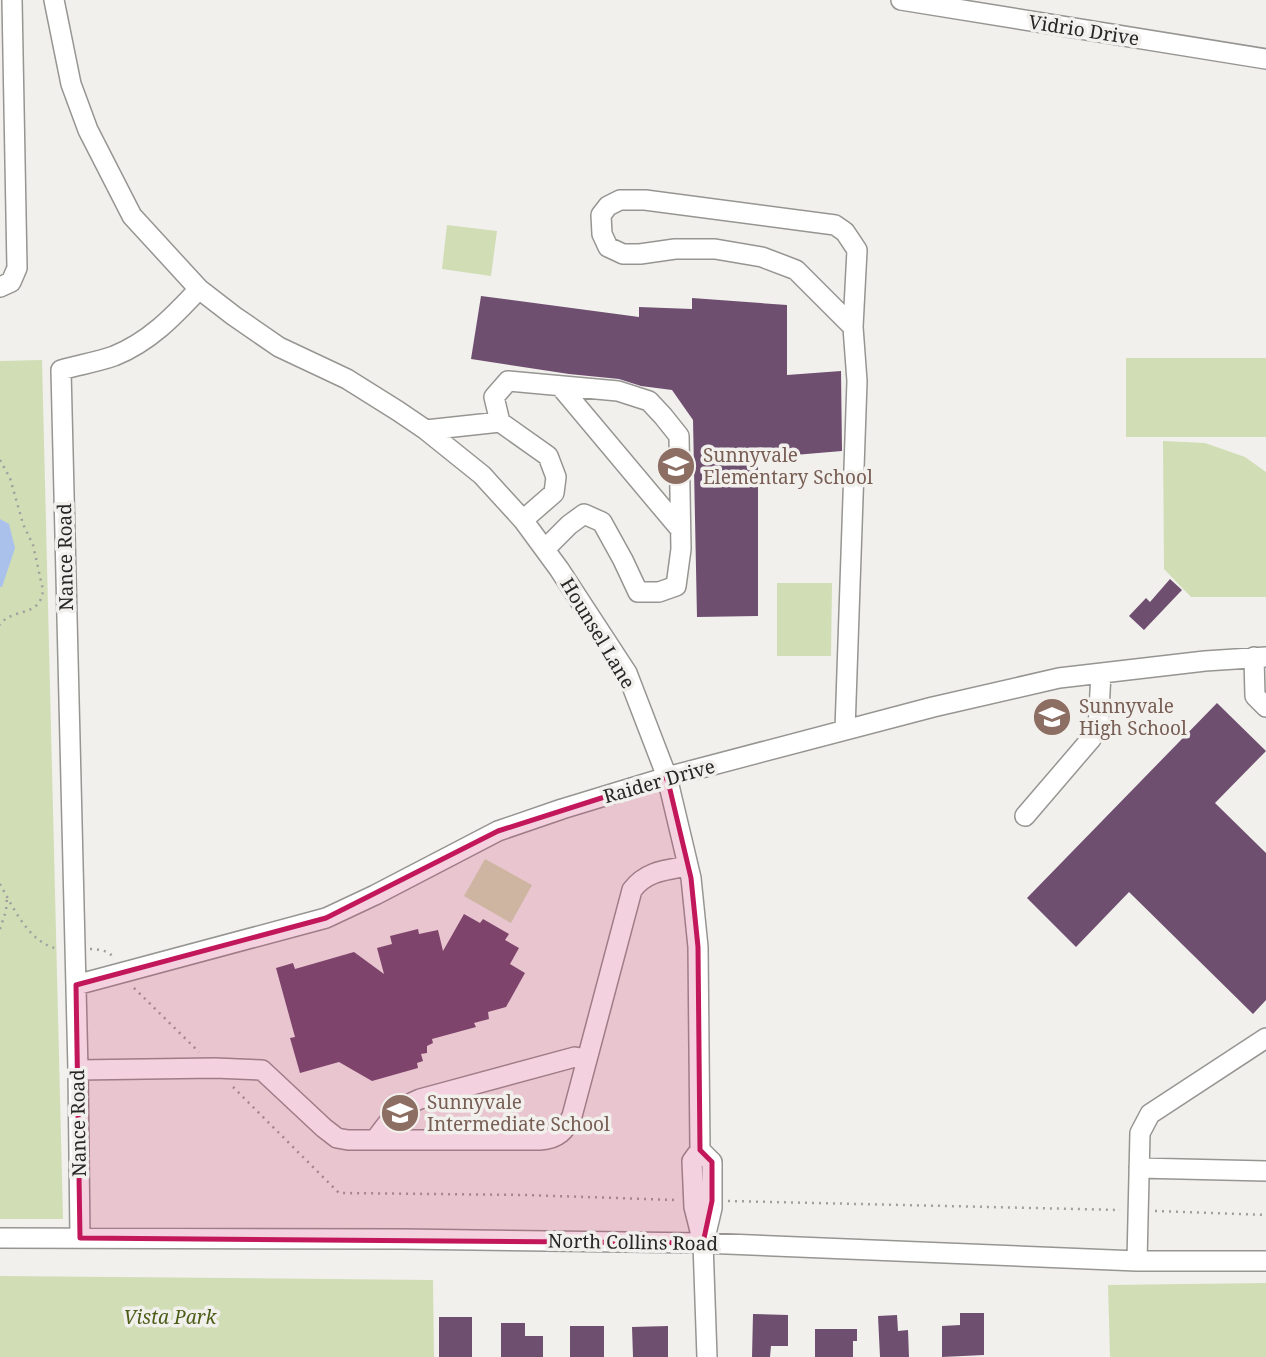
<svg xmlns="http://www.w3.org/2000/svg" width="1266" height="1357" viewBox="0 0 1266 1357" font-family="'Noto Serif',serif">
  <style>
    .green { fill: #d0ddb5 }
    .water { fill: #aac1eb }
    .building { fill: #6f4f70 }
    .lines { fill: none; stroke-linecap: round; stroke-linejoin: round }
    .minor-casing { stroke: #969592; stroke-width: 22 }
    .path { stroke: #a09f9d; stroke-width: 2.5; stroke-dasharray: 2 5; stroke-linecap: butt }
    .minor { stroke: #fff; stroke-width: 19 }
    .marked { fill: #c2185b; fill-opacity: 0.2; stroke: #c2185b; stroke-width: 5; stroke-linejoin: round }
    .labels { text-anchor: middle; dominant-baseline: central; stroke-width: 7; stroke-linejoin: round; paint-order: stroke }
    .street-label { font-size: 19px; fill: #272625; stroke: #f2f0ed }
    .education-label { font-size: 19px; fill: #785e54; stroke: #f2f0ed; text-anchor: start }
    .park-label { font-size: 19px; font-style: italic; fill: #4c5d18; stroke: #f2f0ed }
  </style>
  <rect width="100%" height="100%" fill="#f2f0ed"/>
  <path class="green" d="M447 225 497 231 491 276 442 269Z
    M1126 358H1266V437H1126Z
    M42 360 63 1219H0V361Z
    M1163 441 1205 443 1245 457 1266 472V597H1191L1164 569Z
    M777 583H832L831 656H777Z
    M485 859 532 885 511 923 464 896Z
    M0 1276 433 1280 434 1357H0Z
    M1266 1283V1357H1110L1108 1285Z"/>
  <path class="water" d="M0 519 9 524 15 548 2 587H0Z"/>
  <path class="building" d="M481 296 639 317V307L692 309V298L787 305V375L841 371 842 451 758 458V616L697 617 693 420 672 390 641 386 619 379 569 374 471 359Z
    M1170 579 1182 590 1144 630 1129 616 1146 598 1150 602Z
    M1217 703 1266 751 1215 803 1266 853V1000L1253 1014 1129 892 1076 947 1027 898Z
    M464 914 480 923 483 919 509 934 505 940 519 948 510 964 525 973 506 1007 488 1012 489 1019 474 1023 476 1027 432 1039 433 1043 427 1046V1053L421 1054 423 1061 417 1063 418 1068 372 1081 339 1062 300 1073 290 1038 295 1037 276 968 293 963 295 969 354 952 384 974 377 948 392 944 390 936 418 929 419 934 438 930 443 951Z
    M960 1313H984V1355L942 1357V1326L960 1325Z
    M753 1314 788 1315V1346H771L770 1357H752Z
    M897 1315 898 1331 908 1330 909 1357H880L878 1316Z
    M439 1317H472V1357H439Z
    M501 1323H525V1336H543V1357H501Z
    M570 1326H604V1357H570Z
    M668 1326V1357H633L632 1327Z
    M815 1329H857V1341H853V1357H815Z"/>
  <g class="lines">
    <g class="minor-casing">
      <path id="minor" d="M54 0 71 84 88 130 132 216 199 289 234 316 279 347 347 379 398 411 426 430 482 475 523 520 559 569 627 673 667 777 691 878 698 947 700 1150 692 1161 694 1207 703 1243 707 1357
        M901 0 1266 59
        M0 287 11 282 17 268 12 0
        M560 386 680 529
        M426 430 500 422
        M523 520 554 493 556 477 548 456 500 422 494 397 508 381 618 391 649 401 663 416 679 436 681 549 676 586 659 592H638L623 560 602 522 584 514 569 525 545 549
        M1254 657 1255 696 1266 707
        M845 730 857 381 853 327 796 270 762 257 715 249H675L640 254H623L608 247 602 234 601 215 608 206 620 200H645L835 225 845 232 857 250 853 327
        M1025 816 1091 739 1098 729 1101 673
        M76 985 326 918 375 895 498 831 562 809 667 777 933 707 1059 678 1205 661 1266 657
        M78 1070 215 1068 262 1070 324 1128 337 1138 348 1140H540C558 1139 565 1131 572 1116L632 890C646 871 666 870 688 866
        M375 1140C389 1121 397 1108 420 1099L575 1057 587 1059
        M700 1150 712 1162V1208L704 1242
        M1139 1168 1266 1171
        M0 1238 403 1239 703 1243 1137 1261H1266
        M80 1238 78 1070 61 370C78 365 97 362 114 356 149 342 173 317 199 289
        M1137 1261 1140 1133 1150 1114 1266 1038"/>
    </g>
    <path class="path" d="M0 460 10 478 23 524 33 545 43 590C40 619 11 607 0 625
      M0 884C13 907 29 944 59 949
      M0 929 6 911 7 898
      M90 949C100 949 109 951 115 959
      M134 988 199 1052
      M233 1087 339 1193 526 1195 676 1200
      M728 1201 1120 1210
      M1155 1211 1266 1215"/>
    <use href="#minor" class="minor"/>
  </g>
  <path class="marked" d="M667 777 691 878 698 947 700 1150 712 1162V1201L703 1243 80 1238 76 985 326 918 498 831Z"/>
  <defs>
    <g id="school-disc" transform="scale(2.0125)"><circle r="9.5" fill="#8d6e63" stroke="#f2f0ed"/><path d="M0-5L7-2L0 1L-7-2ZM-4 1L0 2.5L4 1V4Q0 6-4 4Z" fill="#fff"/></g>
  </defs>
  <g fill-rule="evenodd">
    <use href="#school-disc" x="676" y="466"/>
    <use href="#school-disc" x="1052" y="717"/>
    <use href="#school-disc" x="400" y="1113"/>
  </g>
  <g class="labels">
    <g class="street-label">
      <text transform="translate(1084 30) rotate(9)">Vidrio Drive</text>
      <text transform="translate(65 557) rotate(-91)">Nance Road</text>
      <text transform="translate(598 633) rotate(59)">Hounsel Lane</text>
      <text transform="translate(659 781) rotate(-16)">Raider Drive</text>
      <text transform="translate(78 1123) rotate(-91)">Nance Road</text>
      <text transform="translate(633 1242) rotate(1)">North Collins Road</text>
    </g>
    <g class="education-label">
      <text x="703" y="455">Sunnyvale<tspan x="703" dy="22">Elementary School</tspan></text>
      <text x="1079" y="706">Sunnyvale<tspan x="1079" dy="22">High School</tspan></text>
      <text x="427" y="1102">Sunnyvale<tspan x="427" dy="22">Intermediate School</tspan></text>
    </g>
    <g class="park-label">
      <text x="170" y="1317">Vista Park</text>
    </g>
  </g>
</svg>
